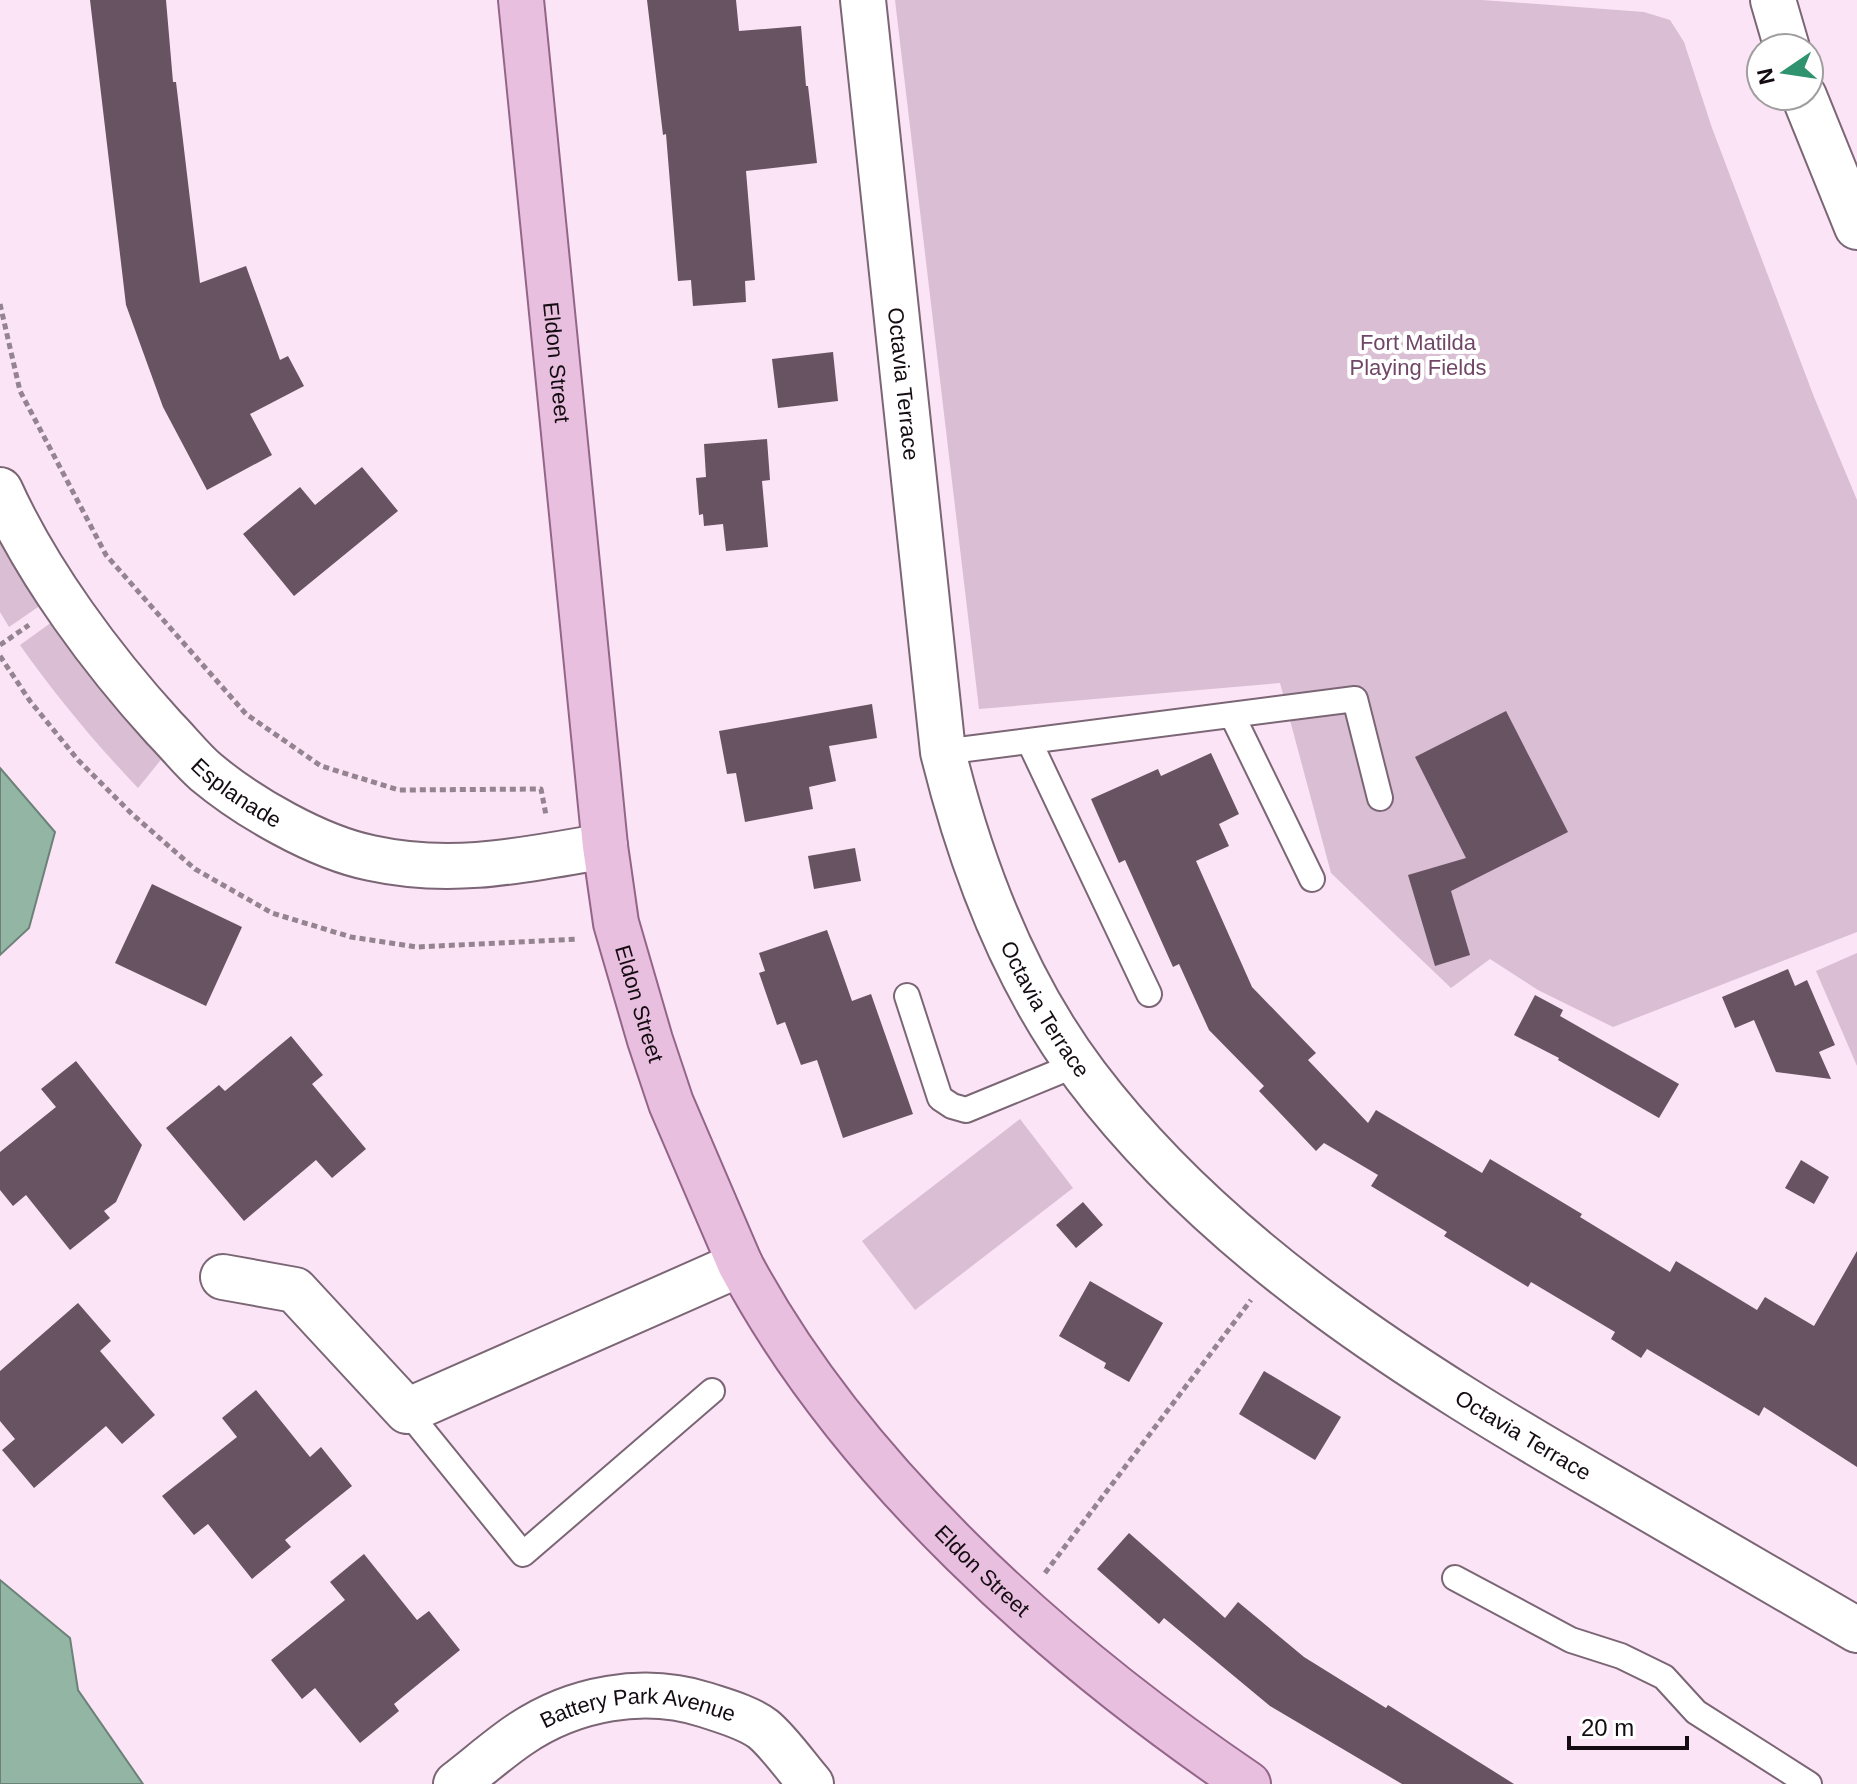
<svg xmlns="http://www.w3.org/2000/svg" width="1857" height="1784" viewBox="0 0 1857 1784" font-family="Helvetica,sans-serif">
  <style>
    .green { fill: #dabed3 }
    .water { fill: #92b5a4; stroke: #6c8278; stroke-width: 2 }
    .building { fill: #675362 }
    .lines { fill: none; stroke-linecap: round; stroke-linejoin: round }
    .service-casing { stroke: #7b6675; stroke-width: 28 }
    .minor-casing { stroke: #7b6675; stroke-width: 48 }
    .tertiary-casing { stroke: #7b6675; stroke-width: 48 }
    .primary-casing { stroke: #936588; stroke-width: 48 }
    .path { stroke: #948390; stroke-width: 5; stroke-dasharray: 6 4; stroke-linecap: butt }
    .service { stroke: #fff; stroke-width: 24 }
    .minor { stroke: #fff; stroke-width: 44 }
    .tertiary { stroke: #fff; stroke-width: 44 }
    .primary { stroke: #e8bfde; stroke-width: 44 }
    .labels { text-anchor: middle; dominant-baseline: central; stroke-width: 8; stroke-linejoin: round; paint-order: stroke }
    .park-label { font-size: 22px; fill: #714768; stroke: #fff }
    .street-label { font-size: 22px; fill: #140c12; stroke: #fff }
  </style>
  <rect width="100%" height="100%" fill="#fbe4f5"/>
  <path class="green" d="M895 0H1482L1644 12 1670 20 1684 42 1712 128 1814 397 1857 500V932L1613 1027 1538 990 1490 959 1451 988 1331 873 1280 683 979 709Z
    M0 535 41 605 9 627 0 612Z
    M52 622 164 756 138 788C95 743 56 696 20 645Z
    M1857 953V1066L1816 971Z
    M1020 1119 1073 1188 915 1310 862 1241Z"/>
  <path class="water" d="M0 768 55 832 29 928 0 955Z
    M0 1580 70 1638 78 1690 143 1784H0Z"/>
  <path class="building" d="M90 0H166L173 82H176L200 283 246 266 280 360 288 356 304 386 250 414 272 455 207 490 163 407 126 305Z
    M647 0H736L739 31 801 26 806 86H808L817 163 746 171 755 280 745 281 746 302 693 306 691 280 678 281 666 134 663 135Z
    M833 352 838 401 778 408 772 359Z
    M767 439 770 480 762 481 768 547 726 551 723 524 704 526 703 514 699 515 696 478 706 477 704 444Z
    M362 467 398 511 294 596 243 534 300 487 315 505Z
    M872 704 877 738 829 746 836 781 809 787 813 809 745 822 736 773 727 774 719 731Z
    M1506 711 1568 832 1451 891 1470 955 1435 966 1408 875 1466 858 1415 757Z
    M1211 753 1239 814 1219 824 1229 846 1196 861 1252 987 1316 1053 1308 1060 1368 1123 1376 1110 1482 1173 1490 1159 1582 1214 1580 1217 1670 1272 1676 1261 1757 1310 1765 1297 1814 1326 1857 1251V1467L1764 1407 1759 1416 1647 1349 1641 1358 1611 1339 1615 1332 1531 1282 1528 1287 1444 1236 1447 1232 1371 1186 1378 1175 1324 1143 1316 1151 1259 1091 1264 1086 1209 1030 1179 964 1173 967 1125 860 1119 863 1091 799 1158 769 1161 776Z
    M855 848 861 881 814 889 808 856Z
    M152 884 242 927 206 1006 115 963Z
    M827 930 852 1001 871 994 913 1114 843 1138 817 1060 801 1065 785 1022 777 1025 759 973 765 971 759 953Z
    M1788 969 1795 986 1807 980 1835 1045 1819 1052 1831 1079 1776 1072 1754 1020 1735 1028 1722 997Z
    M1535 995 1563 1010 1560 1016 1679 1084 1659 1118 1558 1060 1559 1058 1514 1035Z
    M291 1036 323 1075 312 1084 366 1149 332 1178 316 1160 244 1221 166 1128 219 1085 225 1091Z
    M76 1061 142 1145 116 1202 104 1211 110 1218 70 1250 26 1195 13 1206 0 1190V1152L56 1107 41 1089Z
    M1801 1160 1829 1177 1814 1204 1785 1188Z
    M1083 1202 1103 1225 1076 1248 1056 1225Z
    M1090 1281 1163 1323 1129 1382 1104 1368 1106 1363 1059 1336Z
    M78 1303 111 1341 100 1351 155 1415 122 1444 106 1426 34 1488 2 1450 15 1439 0 1421V1371Z
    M1264 1371 1341 1417 1315 1460 1239 1414Z
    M256 1390 310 1457 321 1447 352 1486 285 1540 291 1547 252 1579 208 1524 194 1535 162 1496 237 1437 222 1418Z
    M1129 1533 1225 1618 1238 1602 1304 1657 1386 1708 1388 1705 1514 1784H1402L1270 1706 1164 1618 1159 1624 1097 1569Z
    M364 1554 417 1620 429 1611 460 1650 394 1704 399 1711 360 1743 315 1688 302 1699 271 1660 345 1600 330 1582Z"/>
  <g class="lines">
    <g class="service-casing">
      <path id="service" d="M1232 715 1312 879
        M1029 741 1149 994
        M943 752 1355 699 1380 798
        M907 996 940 1098 952 1106 966 1110 1078 1064
        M407 1411 523 1554 712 1391
        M1455 1578 1571 1640 1621 1656 1664 1677 1696 1712 1809 1784"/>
    </g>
    <g class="minor-casing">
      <g id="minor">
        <path id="s1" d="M863 0 943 752C971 866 1015 982 1086 1076 1220 1253 1416 1374 1606 1484 1690 1533 1773 1581 1857 1630"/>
        <path d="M1773 0 1787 48"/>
        <path d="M1804 96 1857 227"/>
        <path d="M223 1277 295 1290 407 1411 740 1264"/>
        <path id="s2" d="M456 1784C477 1768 497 1750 519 1735 573 1698 644 1685 706 1705 724 1711 747 1717 763 1729 779 1742 797 1768 811 1784"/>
      </g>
    </g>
    <g class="tertiary-casing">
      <g id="tertiary">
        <path id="s3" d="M0 490C38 574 102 660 164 728 178 742 191 759 206 772 248 807 317 847 371 858 453 876 524 860 605 846"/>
      </g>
    </g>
    <g class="primary-casing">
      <g id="primary">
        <path id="s4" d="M521 0 605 846 616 923 650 1040 671 1103 740 1264C850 1471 1056 1654 1248 1784"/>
      </g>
    </g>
    <path class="path" d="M0 304 20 391 106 555 246 714 321 766 399 790 541 789 546 815
      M0 645 29 625
      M0 656 30 701 78 760 132 814 195 869 272 913 351 937 417 947 578 939
      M1045 1573 1251 1300"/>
    <use href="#service" class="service"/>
    <use href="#minor" class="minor"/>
    <use href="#tertiary" class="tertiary"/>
    <use href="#primary" class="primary"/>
  </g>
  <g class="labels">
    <g class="park-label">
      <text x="1418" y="342">Fort Matilda<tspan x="1418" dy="25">Playing Fields</tspan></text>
    </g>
    <g class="street-label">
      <text stroke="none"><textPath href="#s4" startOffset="364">Eldon Street</textPath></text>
      <text stroke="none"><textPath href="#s1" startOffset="386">Octavia Terrace</textPath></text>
      <text stroke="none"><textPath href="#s3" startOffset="388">Esplanade</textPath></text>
      <text stroke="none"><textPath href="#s4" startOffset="1012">Eldon Street</textPath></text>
      <text stroke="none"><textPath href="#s1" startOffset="1034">Octavia Terrace</textPath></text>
      <text stroke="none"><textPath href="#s1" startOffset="1682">Octavia Terrace</textPath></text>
      <text stroke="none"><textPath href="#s4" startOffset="1684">Eldon Street</textPath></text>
      <text stroke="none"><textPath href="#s2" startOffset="206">Battery Park Avenue</textPath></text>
    </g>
  </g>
  <g transform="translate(1785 72) rotate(257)"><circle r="38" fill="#ffffff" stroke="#a19ea0" stroke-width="2"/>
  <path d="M0-6L14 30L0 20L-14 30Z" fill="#2e936e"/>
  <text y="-12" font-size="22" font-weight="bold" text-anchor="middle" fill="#140c12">N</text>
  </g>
  <path d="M1569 1736v12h118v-12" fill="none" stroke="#140c12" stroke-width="4"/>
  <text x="1581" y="1736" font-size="24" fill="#140c12" stroke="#ffffff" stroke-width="6" paint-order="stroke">20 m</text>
</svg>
